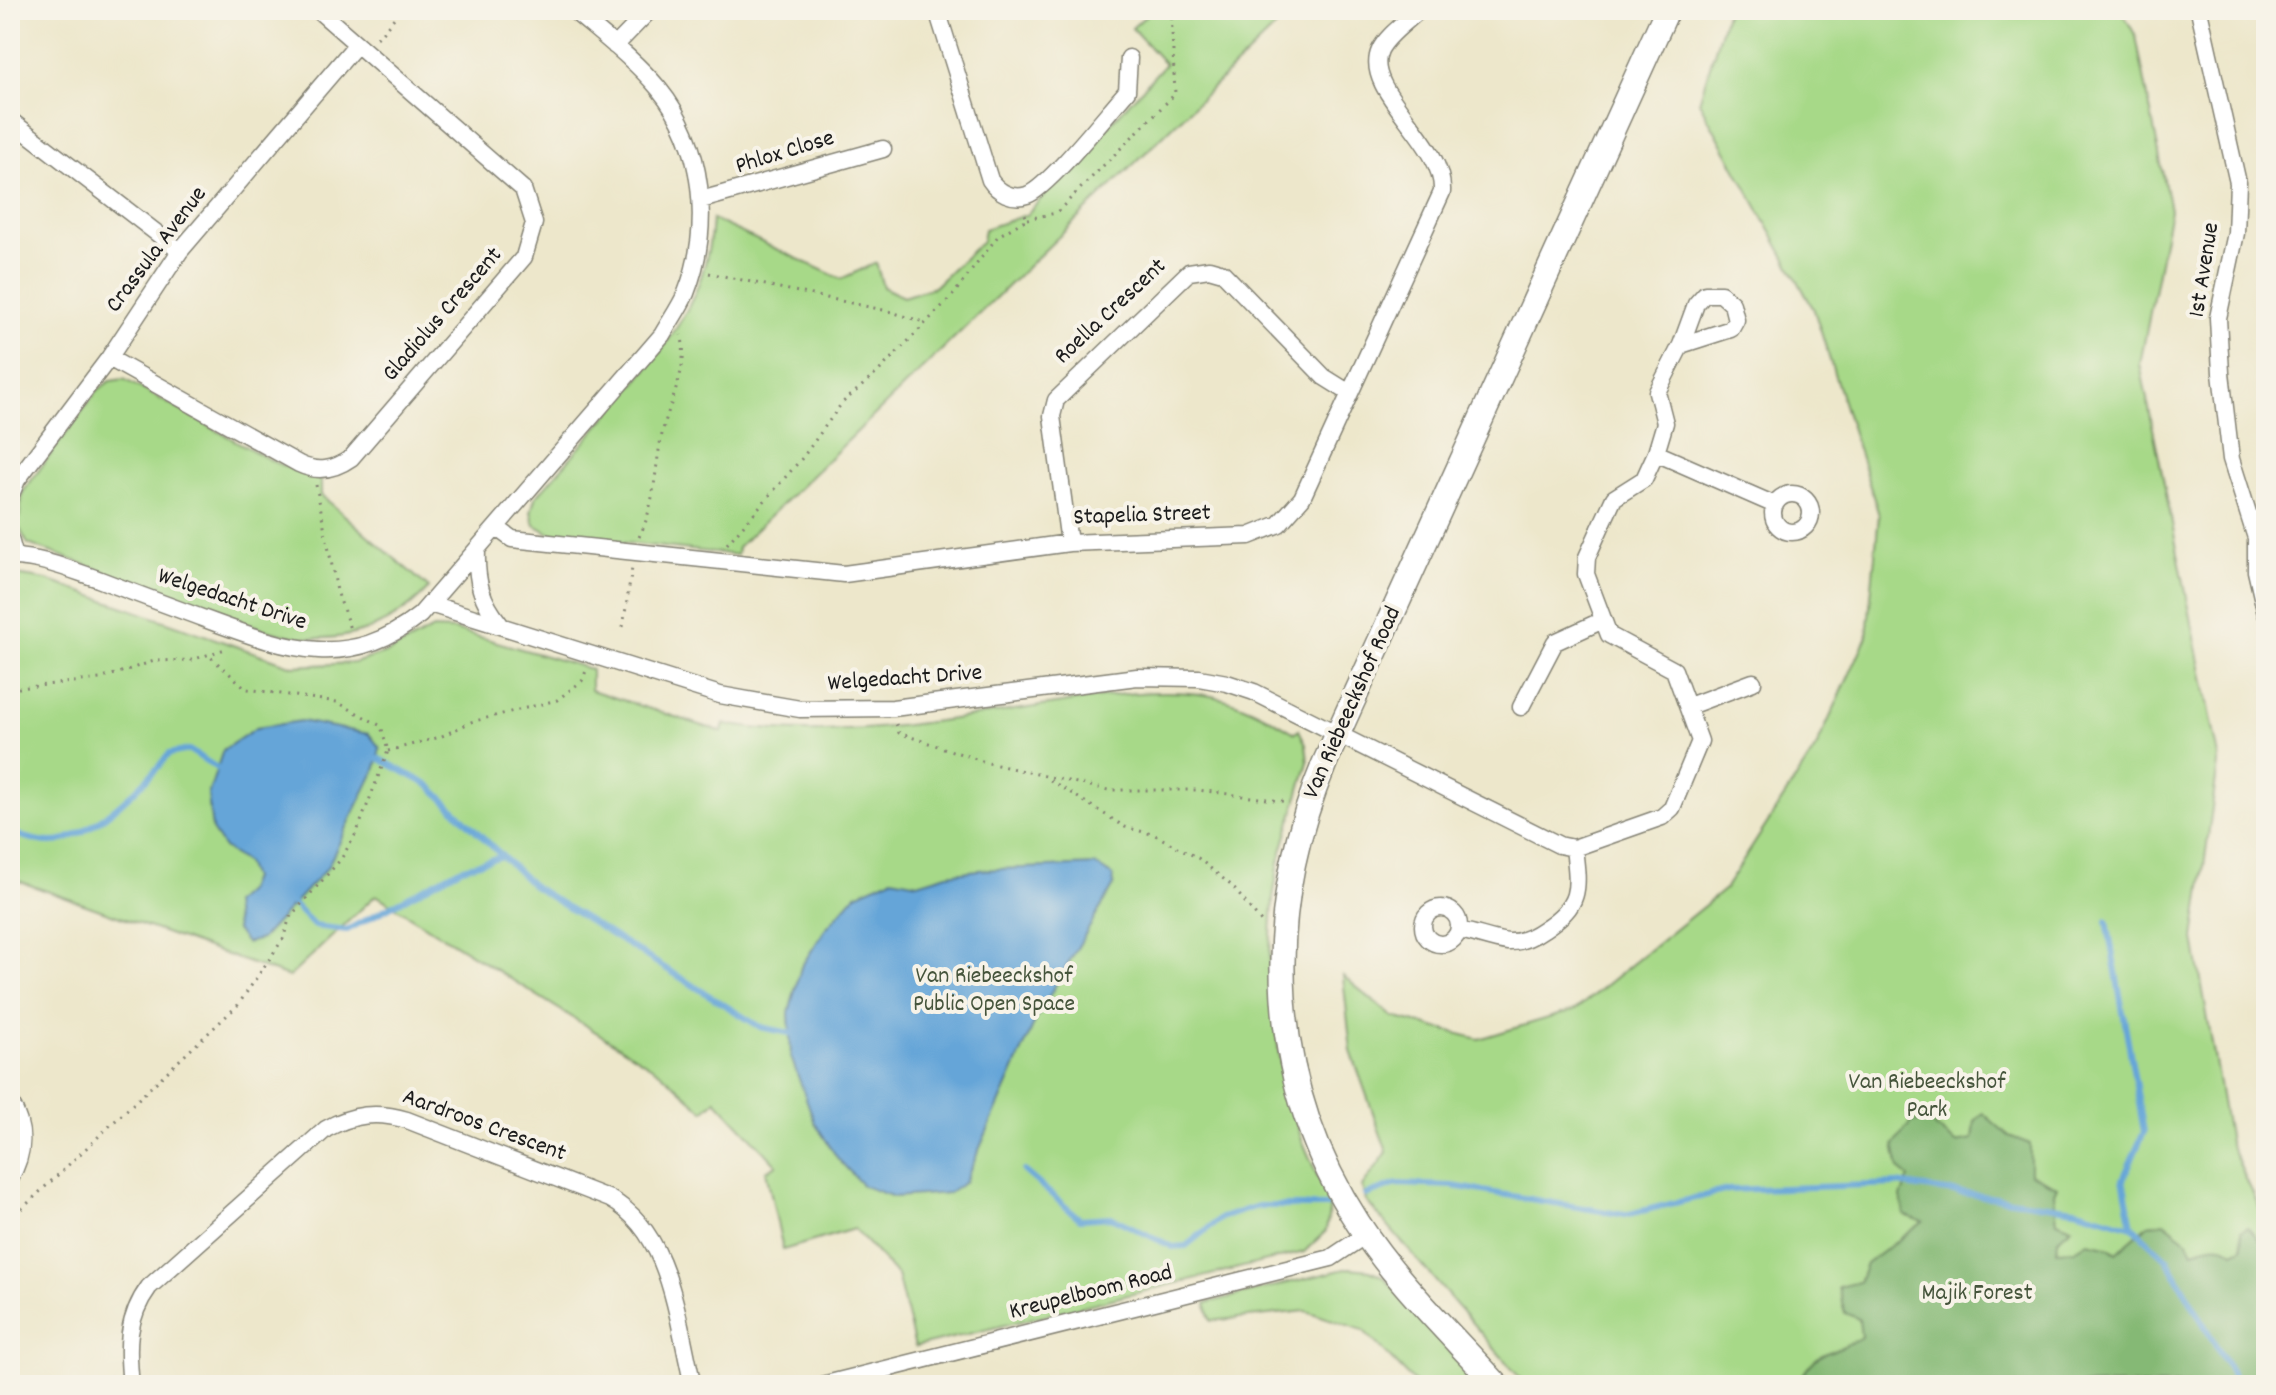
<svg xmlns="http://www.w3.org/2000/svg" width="2276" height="1395" viewBox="0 0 2276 1395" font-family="Dekko,sans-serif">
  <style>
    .green { fill: #a7d988; stroke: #627a52; stroke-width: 2 }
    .forest { fill: #85b974; stroke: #506a48; stroke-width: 2 }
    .water { fill: #65a5d8; stroke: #40607a; stroke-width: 2 }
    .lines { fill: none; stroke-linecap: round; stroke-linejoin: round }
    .stream { stroke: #65a5d8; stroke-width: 6 }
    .street-casing { stroke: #848274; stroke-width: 19 }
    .secondary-casing { stroke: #848274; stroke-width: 27 }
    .path { stroke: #848274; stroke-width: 3; stroke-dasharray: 2 6; stroke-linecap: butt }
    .street { stroke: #fff; stroke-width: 16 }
    .secondary { stroke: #fff; stroke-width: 24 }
    .labels { text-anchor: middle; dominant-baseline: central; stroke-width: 8; stroke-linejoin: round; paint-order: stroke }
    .street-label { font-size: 24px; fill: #1c1c1c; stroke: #f7f3e8 }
    .park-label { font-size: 24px; fill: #46553c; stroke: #f7f3e8 }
  </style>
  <rect width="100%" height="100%" fill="#f7f3e8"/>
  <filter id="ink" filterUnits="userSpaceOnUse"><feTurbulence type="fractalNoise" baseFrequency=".0125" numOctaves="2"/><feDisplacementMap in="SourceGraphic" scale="16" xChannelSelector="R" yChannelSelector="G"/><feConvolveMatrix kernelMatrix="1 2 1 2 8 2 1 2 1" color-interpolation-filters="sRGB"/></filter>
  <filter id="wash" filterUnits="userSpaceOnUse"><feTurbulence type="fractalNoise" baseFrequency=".006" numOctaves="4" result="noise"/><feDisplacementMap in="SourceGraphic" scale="32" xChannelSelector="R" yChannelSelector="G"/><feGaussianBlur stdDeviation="1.8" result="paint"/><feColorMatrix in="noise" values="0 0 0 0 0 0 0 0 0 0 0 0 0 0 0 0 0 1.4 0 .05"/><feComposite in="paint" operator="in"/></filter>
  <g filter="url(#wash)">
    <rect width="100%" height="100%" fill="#ede7cb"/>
    <path class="green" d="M1152 10H1293L738 547 737 555 553 535 535 525 531 512 535 498C564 466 592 433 620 401 668 345 708 296 712 219L841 279 876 263 883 287 903 297 934 287 982 241 984 229 1026 215 1165 64 1132 28Z
      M1727 10H2121L2136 36 2170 210 2140 364 2219 757 2194 939 2229 1142 2266 1222V1385H1526L1366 1201 1362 1187 1387 1152 1351 1051 1343 976 1393 1017 1479 1039 1575 1010 1725 889 1817 746 1867 636 1879 515 1814 310 1699 102Z
      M124 379 274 462 321 480V495L429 588C385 635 330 648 269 631L28 544 18 526 23 492 98 390 110 381Z
      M10 574 47 580 293 666 354 663 389 652 433 629 455 630 591 669V690L722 732 724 724C832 743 942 720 1049 705 1101 697 1154 687 1206 695 1238 700 1267 716 1295 733L1299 730 1306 744 1308 762 1279 862 1273 898 1269 972 1282 1078 1302 1140 1330 1205 1326 1231 1304 1252 915 1347 897 1275 854 1229 783 1250 766 1171 777 1165 716 1100 704 1111 660 1072 376 895 289 977 10 878Z
      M1349 1268 1370 1270 1384 1277 1480 1385H1417L1363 1330 1306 1311 1211 1321 1206 1303Z"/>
    <path class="forest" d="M1983 1113 2009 1136 2030 1144V1174L2057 1186 2054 1193 2057 1221 2072 1227 2058 1239 2057 1251 2075 1250 2088 1242 2106 1246 2116 1253 2148 1225 2164 1222 2188 1241 2193 1251C2208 1246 2222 1241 2234 1252L2242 1248 2241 1231 2248 1227 2266 1248V1385H1797C1818 1345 1829 1357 1861 1337L1859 1319 1845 1313 1838 1287 1859 1282 1866 1264 1923 1222 1904 1215 1901 1197 1909 1177 1899 1169 1894 1145 1911 1122 1928 1121 1956 1143 1973 1140 1975 1121Z"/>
    <path class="water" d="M301 721 369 734 380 748 376 768 327 868 261 939 246 943 236 930 233 903 247 890 252 878 246 863 224 848 212 830 208 795 223 750 256 728Z
      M1096 865 1113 876 1114 885 1037 1017 965 1182 949 1193 894 1197 863 1186 838 1159 815 1123 791 1057 789 1013 801 967 826 928 856 894 892 878 918 883 947 874 978 870Z"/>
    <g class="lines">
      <path class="stream" d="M378 758 430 786 533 886 760 1027 790 1033
        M10 832C26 838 48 846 64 840 99 828 146 783 169 754L189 750 217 768
        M293 904 314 926 347 930 460 869 502 856
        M2107 921 2144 1132 2123 1179 2132 1226 2167 1259 2238 1385
        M1024 1171 1080 1219 1111 1217 1173 1247 1186 1246 1221 1218 1258 1206H1326
        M1366 1195 1397 1184 1453 1186 1625 1215 1728 1190 1897 1184 2075 1209 2132 1226"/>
    </g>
  </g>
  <g filter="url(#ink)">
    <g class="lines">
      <g class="street-casing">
        <path id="street" d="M937 10 990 180C998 192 1012 200 1027 195 1049 187 1108 112 1127 91L1129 58
          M2199 10 2238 183 2236 233 2218 318 2221 373 2231 459 2256 538V571L2266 614
          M615 46 650 10
          M10 120 180 251
          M701 200 883 149
          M109 358 299 464C318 473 334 470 351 458L524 257 534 223 523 189 318 10
          M1656 453 1775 505
          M1773 513a19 19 0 1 1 38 0a19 19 0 1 1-38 0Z
          M10 497 17 480 109 358 180 251 357 44
          M497 528 512 539 844 574 1069 543 1249 536 1279 524 1302 498 1442 192C1445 141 1361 91 1380 50 1387 35 1407 22 1419 10
          M10 539 15 557
          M1069 543 1052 416 1056 400 1189 272 1209 269 1223 273 1324 377 1348 392
          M477 551C476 580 481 601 500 624
          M10 557C41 557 69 569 98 579 137 594 175 608 213 622 289 650 350 671 420 615L662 335C670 321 680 307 686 293 712 227 704 144 659 89 634 59 602 35 573 10
          M430 604 720 695 800 709 893 708 1137 677 1199 678 1227 683 1254 692 1559 845 1574 848 1662 817 1672 808 1700 741 1674 670 1609 635 1586 574 1587 557 1614 498 1644 479 1656 453 1665 423 1657 392 1681 345 1696 304 1705 294H1721L1732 304 1736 320 1731 329 1681 345
          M1689 706 1753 682
          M1521 707 1555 642 1603 620
          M1423 926a18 18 0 1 1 36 0a18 18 0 1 1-36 0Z
          M1459 930C1475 933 1492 940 1508 942 1521 943 1534 936 1544 929 1581 905 1579 890 1574 848
          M10 1102C25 1127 25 1153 10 1178
          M131 1385C127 1348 126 1318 149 1287L326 1129C353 1114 377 1111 407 1120L610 1199C672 1233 677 1322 693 1385
          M822 1385 1331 1258 1367 1234"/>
      </g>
      <g class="secondary-casing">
        <path id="secondary" d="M1497 1385C1450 1333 1396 1282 1358 1223 1267 1083 1261 914 1325 762L1667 10"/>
      </g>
      <path class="path" d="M377 38 401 10
        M1027 219 1056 213 1175 94 1171 10
        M709 273 888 311 927 323
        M316 485 337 591 350 629
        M639 537C657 502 654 463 664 426 671 399 690 363 681 335
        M727 544 803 457 842 403 877 373 953 295 998 236 1027 219 1024 212
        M623 627 632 568
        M10 675 21 686
        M10 689 100 679 154 661 192 660 228 648
        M896 724 899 733 988 763 1108 790H1198L1289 802
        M388 751 440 737 471 722 557 700 582 681 586 671
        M1050 780 1125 827 1155 835 1198 858 1232 886 1262 923
        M10 1220 238 1005 283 939 290 917 341 859 357 832 388 751 381 726 337 702 247 689 208 655"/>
      <use href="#street" class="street"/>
      <use href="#secondary" class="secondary"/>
    </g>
  </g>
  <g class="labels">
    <g class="street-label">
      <text transform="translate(785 153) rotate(-17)">Phlox Close</text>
      <text transform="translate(157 250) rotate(-53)">Crassula Avenue</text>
      <text transform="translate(2205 270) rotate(-81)">1st Avenue</text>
      <text transform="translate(1111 312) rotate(-43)">Roella Crescent</text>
      <text transform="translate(443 315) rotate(-49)">Gladiolus Crescent</text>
      <text transform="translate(1142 516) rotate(-2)">Stapelia Street</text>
      <text transform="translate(232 600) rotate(18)">Welgedacht Drive</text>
      <text transform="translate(905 679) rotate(-4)">Welgedacht Drive</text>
      <text transform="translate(1353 703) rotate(-66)">Van Riebeeckshof Road</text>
      <text transform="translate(484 1126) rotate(20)">Aardroos Crescent</text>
      <text transform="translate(1091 1293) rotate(-14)">Kreupelboom Road</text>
    </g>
    <g class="park-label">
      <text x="994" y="977">Van Riebeeckshof<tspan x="994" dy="28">Public Open Space</tspan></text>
      <text x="1927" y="1083">Van Riebeeckshof<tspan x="1927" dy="28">Park</tspan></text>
      <text x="1977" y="1294">Majik Forest</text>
    </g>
  </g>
  <rect width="2276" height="1395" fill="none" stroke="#f7f3e8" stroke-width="40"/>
</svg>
